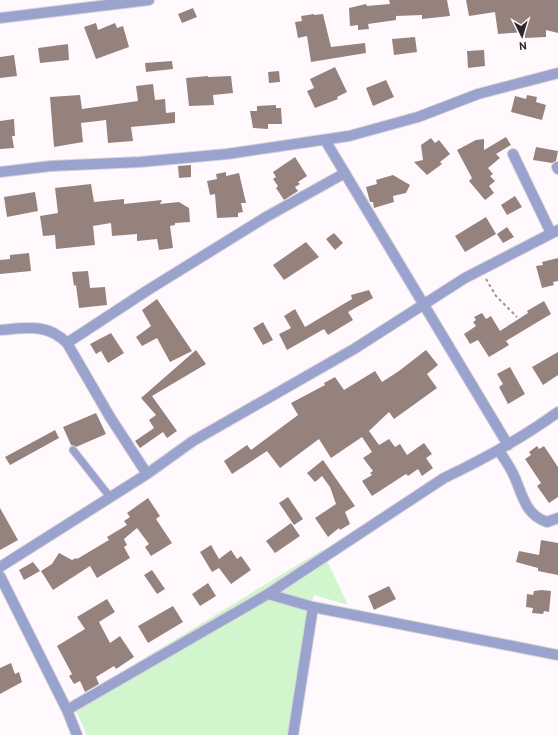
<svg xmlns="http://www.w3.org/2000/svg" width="558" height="735" viewBox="0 0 558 735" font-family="Overpass,sans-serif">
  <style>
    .green { fill: #d1f6cd }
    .building { fill: #96827d }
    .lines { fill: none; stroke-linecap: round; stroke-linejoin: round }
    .lane-casing { stroke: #d9d3d8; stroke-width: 9 }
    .street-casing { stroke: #d9d3d8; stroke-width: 12 }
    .path { stroke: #989297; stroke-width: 2; stroke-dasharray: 3 3; stroke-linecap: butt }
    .lane { stroke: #99a3ce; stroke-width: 7 }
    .street { stroke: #99a3ce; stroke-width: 10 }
  </style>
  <rect width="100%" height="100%" fill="#fff9fe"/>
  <path class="green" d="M322 550 348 605 314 595 311 605 298 735H87L72 702Z"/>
  <path class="building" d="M389 0H447L450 16 422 19V15L396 16V20L368 24 369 29 358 30V25L350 26 349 8 366 4 367 6 390 4Z
    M466 0H558V33L546 30V37L525 38 524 32 498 34 495 12 469 16Z
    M193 8 197 17 182 23 178 14Z
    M314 14V15L323 14 331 47 365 43 366 53 311 62 307 36 298 38 295 22 302 21 301 16Z
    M96 23 98 30 115 23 117 28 123 26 129 47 96 59 84 27Z
    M415 37 417 52 394 55 392 39Z
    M68 44 69 60 40 63 38 48Z
    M484 50 485 66 468 68 467 51Z
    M14 55 17 76 0 78V57Z
    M172 61 173 69 146 72 145 63Z
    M335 67 347 92 337 97 338 99 315 108 307 91 314 88 310 79Z
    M279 71 280 82 269 83 268 72Z
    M208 76V77L231 76 233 93 213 95 214 105 189 106 186 78Z
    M386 80 394 97 373 106 366 88Z
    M153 84 155 100 165 99 166 113 175 112V123L131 127 133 141 108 143 106 120 81 123 83 142 54 147 50 97 80 95 82 109 138 101 136 86Z
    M527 95 537 97 536 102 546 105 542 120 511 112 515 96 526 99Z
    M276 105V108H281L282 124H268V129L253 128 250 111H257V106Z
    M14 119 15 136H12L14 148 0 149V121Z
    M506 137 511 145 496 154 500 158 488 168 493 174 490 176 495 181 489 186 494 193 485 200 469 181 472 178 457 150 476 140 484 139V150Z
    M431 138 435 143 439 140 450 154 440 162 442 164 427 175 414 162 423 160 421 145Z
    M536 147 558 151 556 161 552 163 533 160Z
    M295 157 307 176 298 182 300 184 295 187 298 191 284 200 276 188 278 186 273 179 276 177 273 172Z
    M191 165V177L179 178 178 166Z
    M226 172V176L239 173 246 203H241L243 212 238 213V217L217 218 215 194 210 195 207 181 217 179 216 174Z
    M393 175 410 185 406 193 393 196 394 202 374 208 373 202H370L366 187 377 184 376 180Z
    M91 184 94 202 124 199V204L162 200 160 204 179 202 189 208 190 222 175 223V225L170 226 173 248 159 250 157 239 137 241V234L112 236 111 223 93 226 95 245 56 249 55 235 43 236 40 216 58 213 55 188Z
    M35 192 38 211 7 217 4 197Z
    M515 196 522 207 507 215 501 205Z
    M486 217 496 234 465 252 455 236Z
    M507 227 514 237 503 243 497 234Z
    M334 233 343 243 335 250 326 239Z
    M306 242 319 257 284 280 273 265Z
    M29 253 31 271 0 274V260L10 259V255Z
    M558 258V281L553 282 554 285 542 288 536 266 543 265 542 262Z
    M88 271 90 288 105 287 107 305 79 308 76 285 74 286 72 272Z
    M369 290 373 298 348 312 353 320 328 335 324 329 287 350 279 334 291 328 284 316 295 309 305 327 352 299 351 295Z
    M157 299 192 351 170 362 157 338 142 346 136 337 151 326 142 310Z
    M544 301 551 314 506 341 509 345 489 357 478 340 470 344 464 334 476 326 473 322 476 320 474 317 482 313 486 319 491 316 500 331 528 313 527 311Z
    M263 322 273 340 263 345 253 328Z
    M111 333 124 353 108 363 101 351 96 354 90 344Z
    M196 350 206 364 152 396 177 431 167 438 163 432 140 448 135 441 154 428 149 420 156 415 141 398Z
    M426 350 438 365 427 374 437 388 394 419 389 412 369 431 379 445 389 439 395 447 400 444 407 455 424 443 432 454 426 458 433 468 422 476 418 469 408 476 406 474 372 496 362 481 372 475 370 473 373 471 363 458 372 452 362 437 331 458 319 439 280 468 267 451 232 474 224 461 247 445 251 450 298 415 291 403 325 385 324 383 335 377 344 390 375 371 382 382 399 371Z
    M558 352V375L543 385 532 367Z
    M510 367 525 394 508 404 499 387 503 384 497 374Z
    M96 413 106 434 76 447 71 445 63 427Z
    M55 430 59 438 10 465 5 457Z
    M537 446 539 449 544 446 558 467V497L549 503 537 486 541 483 525 459 531 455 529 452Z
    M323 460 355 506 345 512 350 524 340 530 339 528 328 537 315 518 336 504 330 487 322 476 315 482 307 473Z
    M288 497 303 519 294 525 279 503Z
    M148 498 160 516 156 519 172 543 151 556 145 547 149 544 137 528 124 539 127 545 124 547 130 558 97 578 90 566 53 590 41 571 52 564 59 553 72 560 76 558 77 559 109 540 107 537 127 525 124 521 130 517 127 513Z
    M0 508 18 540 0 550Z
    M291 523 300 536 275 553 266 541Z
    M541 540 558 543V575L538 571V568L516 562 519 551 539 555Z
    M211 545 219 559 231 550 237 559 241 556 251 570 231 584 219 568 212 572 200 552Z
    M33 562 40 571 24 580 19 570Z
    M152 570 165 589 157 594 144 575Z
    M208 583 216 596 200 606 192 594Z
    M389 586 396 599 374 610 368 596Z
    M542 590 551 591 549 612 544 611 543 614 532 613 533 608 526 607 527 594 533 595 534 591Z
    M107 599 115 612 99 622 110 643 120 636 134 657 116 669 114 666 96 677 99 684 85 692 80 681 74 684 69 676 72 674 57 646 85 629 77 617Z
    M173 606 183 622 148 643 138 626Z
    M11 663 15 674 19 672 22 682 0 694V668Z"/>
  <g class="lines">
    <g class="lane-casing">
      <path id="lane" d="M73 450 110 497"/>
    </g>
    <g class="street-casing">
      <path id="street" d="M0 18 149 0
        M325 140 508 445
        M513 154 551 233
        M557 167 558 169
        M0 172 51 166 140 162 227 154 349 136 418 117 478 94 558 73
        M0 330C27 328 47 323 67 343L110 417 147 474
        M67 343 148 290 266 217 345 173
        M499 451C505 460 511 468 515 478 523 497 526 515 547 522L558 518
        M0 567 147 474 193 441 354 349 465 278 558 230
        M0 576 67 710 77 735
        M268 594 313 607 558 655
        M67 710 268 594 444 478C484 459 522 438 558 412
        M293 735 313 607"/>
    </g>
    <path class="path" d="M486 279 496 296 517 317"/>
    <use href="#lane" class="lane"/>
    <use href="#street" class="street"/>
  </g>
  <g transform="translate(522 36) rotate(175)" stroke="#fff9fe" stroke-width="3" paint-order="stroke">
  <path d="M0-3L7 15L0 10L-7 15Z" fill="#2d272c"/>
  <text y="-6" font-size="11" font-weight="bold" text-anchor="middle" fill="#2d272c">N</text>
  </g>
</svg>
